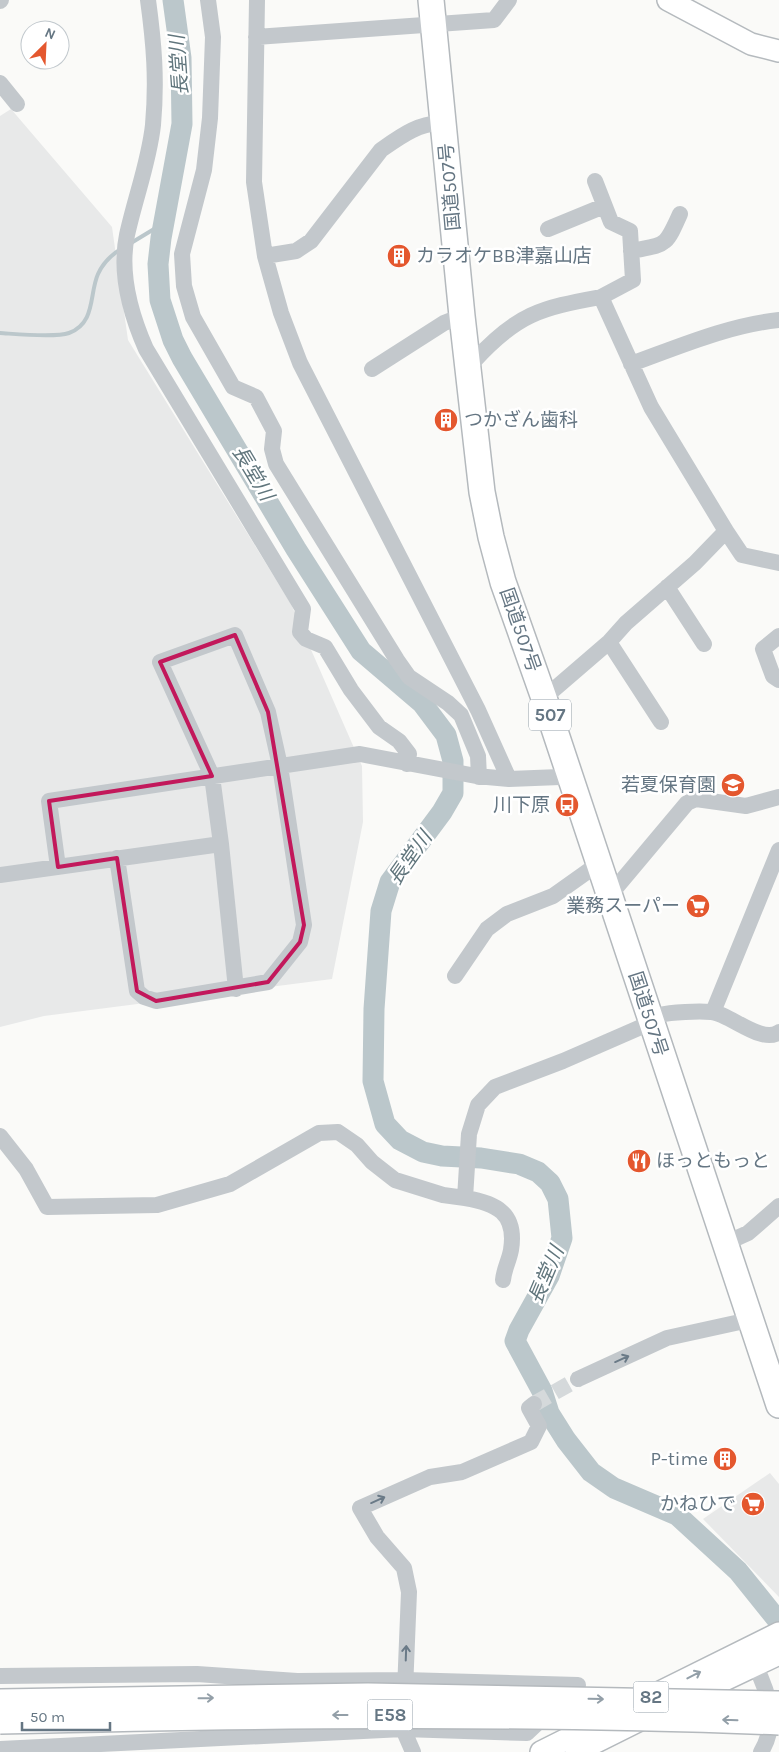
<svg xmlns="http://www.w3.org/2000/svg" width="779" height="1752" viewBox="0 0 779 1752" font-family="Karla,'Noto Sans JP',sans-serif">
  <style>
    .built { fill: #e8e9e9 }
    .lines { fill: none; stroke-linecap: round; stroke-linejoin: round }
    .stream { stroke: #bbc7cb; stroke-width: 4 }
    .river { stroke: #bbc7cb; stroke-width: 21 }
    .minor-tunnel { stroke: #d5d9db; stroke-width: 16; stroke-dasharray: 16 8; stroke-linecap: butt }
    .major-casing { stroke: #b5babe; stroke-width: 24 }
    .highway-casing { stroke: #b4b9bd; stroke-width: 28 }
    .minor { stroke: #c3c8cc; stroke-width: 16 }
    .major { stroke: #fff; stroke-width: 21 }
    .highway { stroke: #fff; stroke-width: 25 }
    .highway-bridge-casing { stroke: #b4b9bd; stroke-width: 28; stroke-linecap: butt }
    .highway-bridge { stroke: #fff; stroke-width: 25 }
    .oneway { stroke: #6a7a87 }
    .oneway2 { stroke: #939fa8 }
    .marked { fill: none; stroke: #c2185b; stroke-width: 4; stroke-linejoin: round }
    .labels { text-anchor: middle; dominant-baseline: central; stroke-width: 5; stroke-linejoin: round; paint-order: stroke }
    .shield { fill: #fff; stroke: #939fa8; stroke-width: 1 }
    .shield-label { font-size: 18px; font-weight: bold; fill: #657683 }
    .street-label { font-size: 19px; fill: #657683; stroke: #fff }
    .poi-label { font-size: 19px; fill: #657683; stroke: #fff; text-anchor: end }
    .water-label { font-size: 20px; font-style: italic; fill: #60757c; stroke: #fff }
  </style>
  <rect width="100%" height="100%" fill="#fafaf8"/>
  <path class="built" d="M11 109 112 227 128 340 291 604 362 766 363 822 332 979 44 1016 0 1027V116Z
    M770 1473 779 1484V1597L703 1519Z"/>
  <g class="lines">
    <path class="stream" d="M131 243 164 223
      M0 333C16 334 55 338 69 333 96 323 89 294 98 274 103 263 111 255 121 249"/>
    <path class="river" d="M173 0 181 58 182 124 161 238 158 264 160 300 173 340 182 358 296 549 361 651 422 703 446 735 453 761V793L442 812 390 882 381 911 374 1009 373 1081 385 1124 400 1140 423 1152 442 1156 481 1158 519 1164 538 1172 550 1183 558 1199 562 1238 549 1276 519 1330 515 1341 542 1391 549 1413 566 1440 591 1472 614 1488 677 1515 738 1571 779 1622"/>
    <path class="minor-tunnel" d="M534 1404 578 1379"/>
    <g class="major-casing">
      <path id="major" d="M668 0 751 44 779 51
        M640 1702 779 1633
        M678 1702 779 1654
        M541 1752 611 1717
        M576 1752 646 1717"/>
    </g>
    <g class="highway-casing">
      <path id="highway" d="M431 0 462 316 482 492 491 537 503 582 544 698 779 1405"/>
    </g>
    <path class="minor" d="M148 0C154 44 157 80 153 125 149 162 135 198 127 235 119 273 131 315 146 349L303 609 300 632 306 639 325 647 351 690 379 727 399 741 409 754 407 764
      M208 0 213 37 210 118 204 170 182 254 184 286 193 317 233 387 256 397 274 431 272 449 276 464 397 660 409 677 448 703 461 715 478 756 479 777
      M257 0 254 182 265 256 281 313 300 363 478 710 509 779
      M0 1 1 0
      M256 37 494 20 509 0
      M0 83 17 104
      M595 181 611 222 630 231 633 280 601 297
      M548 229 604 206
      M631 251C666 244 665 248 680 214
      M265 256 296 251 311 241 381 150C398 138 422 120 444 124
      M467 362 474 361C517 314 540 308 601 297L651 407 726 531 695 563 626 623 609 642 544 698
      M631 364C678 347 729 325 779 320
      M372 369 444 323 462 316
      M726 531 742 555 779 563
      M667 587 704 644
      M779 636 763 649 773 676 779 680
      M609 642 661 722
      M221 844 236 989
      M58 867 49 801 360 754 476 776 509 779 560 777 569 773
      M0 875 221 844 212 776 160 662 235 635 268 712 280 766 304 925 300 942 268 982 156 1001 144 997 137 991 117 858
      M609 896 687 803 696 799 746 806 779 797
      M455 976 487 929 507 914 553 896 598 864
      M713 1012 779 850
      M0 1136 26 1169 47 1207 157 1205 230 1184 319 1133 338 1132 357 1145 372 1162 395 1180 443 1195 465 1198 469 1134 478 1105 495 1087 563 1061 641 1027C647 1024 654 1017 660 1015 671 1012 699 1011 711 1012 729 1013 762 1045 779 1032
      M465 1198C496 1203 517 1213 511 1250 509 1261 504 1269 503 1280
      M726 1243 748 1233 779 1206
      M578 1379 667 1338 749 1320
      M755 1665C769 1694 779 1722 761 1752
      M0 1676 197 1674 297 1681 405 1680 578 1685
      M405 1690 409 1592 404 1568 377 1537 360 1508 430 1477 462 1472 531 1442 539 1426 529 1408 534 1404
      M403 1722V1729L413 1752
      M0 1749 403 1729 527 1733 578 1685"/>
    <use href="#major" class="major"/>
    <use href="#highway" class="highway"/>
    <g class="highway-bridge-casing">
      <path id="highway-bridge" d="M0 1702 368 1696 779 1704
        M0 1721C260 1715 519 1712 779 1722"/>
    </g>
    <use href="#highway-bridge" class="highway-bridge"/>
  </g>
  <defs><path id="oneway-shaft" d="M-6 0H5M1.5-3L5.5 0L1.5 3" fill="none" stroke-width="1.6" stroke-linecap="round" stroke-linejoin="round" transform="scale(1.25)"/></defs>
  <g class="oneway">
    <use href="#oneway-shaft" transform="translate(622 1359) rotate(-24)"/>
    <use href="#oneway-shaft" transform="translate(378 1500) rotate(-24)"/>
    <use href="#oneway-shaft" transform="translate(406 1653) rotate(-88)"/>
  </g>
  <g class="oneway2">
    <use href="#oneway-shaft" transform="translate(694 1675) rotate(-27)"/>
    <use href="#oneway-shaft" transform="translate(206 1698) rotate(-1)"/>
    <use href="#oneway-shaft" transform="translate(596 1699) rotate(1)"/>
    <use href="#oneway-shaft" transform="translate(340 1715) rotate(-180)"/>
    <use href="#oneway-shaft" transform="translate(730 1720) rotate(-178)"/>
  </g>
  <path class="marked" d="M235 635 268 712 304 925 300 942 268 982 156 1001 137 991 117 858 58 867 49 801 212 776 160 662Z"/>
  <defs>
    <g id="building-disc" transform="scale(1.25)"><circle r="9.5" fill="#e4572e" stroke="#fff"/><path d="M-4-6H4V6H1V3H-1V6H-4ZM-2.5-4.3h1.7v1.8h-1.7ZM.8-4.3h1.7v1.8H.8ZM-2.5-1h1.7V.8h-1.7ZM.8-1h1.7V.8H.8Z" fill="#fff"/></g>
    <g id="school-disc" transform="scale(1.25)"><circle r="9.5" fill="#e4572e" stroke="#fff"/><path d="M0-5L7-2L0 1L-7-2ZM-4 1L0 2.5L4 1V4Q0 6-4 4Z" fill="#fff"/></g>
    <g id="bus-disc" transform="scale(1.25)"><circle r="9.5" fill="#e4572e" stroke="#fff"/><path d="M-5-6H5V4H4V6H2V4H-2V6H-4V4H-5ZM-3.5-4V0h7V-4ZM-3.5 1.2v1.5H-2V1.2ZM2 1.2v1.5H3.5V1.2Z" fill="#fff"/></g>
    <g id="supermarket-disc" transform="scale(1.25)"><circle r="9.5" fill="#e4572e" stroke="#fff"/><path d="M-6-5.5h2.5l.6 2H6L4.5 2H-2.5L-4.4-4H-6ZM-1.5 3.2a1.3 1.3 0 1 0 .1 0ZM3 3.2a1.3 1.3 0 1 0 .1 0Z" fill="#fff"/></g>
    <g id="restaurant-disc" transform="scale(1.25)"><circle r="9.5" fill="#e4572e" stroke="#fff"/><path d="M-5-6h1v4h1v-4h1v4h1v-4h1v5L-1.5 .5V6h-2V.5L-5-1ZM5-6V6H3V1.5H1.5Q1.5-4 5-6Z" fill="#fff"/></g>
  </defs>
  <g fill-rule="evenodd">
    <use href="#building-disc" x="399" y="256"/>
    <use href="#building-disc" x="446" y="420"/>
    <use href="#school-disc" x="733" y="785"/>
    <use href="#bus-disc" x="567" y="805"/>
    <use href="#supermarket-disc" x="698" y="906"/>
    <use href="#restaurant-disc" x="639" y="1161"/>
    <use href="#building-disc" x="725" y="1459"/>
    <use href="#supermarket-disc" x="753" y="1504"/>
  </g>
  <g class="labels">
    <g class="shield">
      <rect x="529" y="699.5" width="42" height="31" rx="4"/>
      <rect x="633.5" y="1681.5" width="35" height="31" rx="4"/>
      <rect x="367.5" y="1699.5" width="45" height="31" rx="4"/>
    </g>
    <g class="shield-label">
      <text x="550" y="715">507</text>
      <text x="651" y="1697">82</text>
      <text x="390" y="1715">E58</text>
    </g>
    <g class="street-label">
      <text transform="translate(450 187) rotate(-95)">国道507号</text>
      <text transform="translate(520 630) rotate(71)">国道507号</text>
      <text transform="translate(648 1014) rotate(72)">国道507号</text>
    </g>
    <g class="poi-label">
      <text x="416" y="256" text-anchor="start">カラオケBB津嘉山店</text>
      <text x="464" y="420" text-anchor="start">つかざん歯科</text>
      <text x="716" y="785">若夏保育園</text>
      <text x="550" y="805">川下原</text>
      <text x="680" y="906">業務スーパー</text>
      <text x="656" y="1161" text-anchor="start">ほっともっと</text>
      <text x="708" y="1459">P-time</text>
      <text x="736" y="1504">かねひで</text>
    </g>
    <g class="water-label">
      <text transform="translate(179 65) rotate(-94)">長堂川</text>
      <text transform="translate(253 473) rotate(59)">長堂川</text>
      <text transform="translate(410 858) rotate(-55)">長堂川</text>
      <text transform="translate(546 1275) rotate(-67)">長堂川</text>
    </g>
  </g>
  <g transform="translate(45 45) rotate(24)"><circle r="24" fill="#ffffff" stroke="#c1c8cd"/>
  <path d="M0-4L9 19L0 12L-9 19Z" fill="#e4572e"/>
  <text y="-8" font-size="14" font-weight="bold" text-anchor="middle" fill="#657683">N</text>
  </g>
  <path d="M22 1722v8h88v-8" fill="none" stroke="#657683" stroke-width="2.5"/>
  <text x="30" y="1722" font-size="15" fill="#657683" stroke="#ffffff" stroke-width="4" paint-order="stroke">50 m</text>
</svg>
